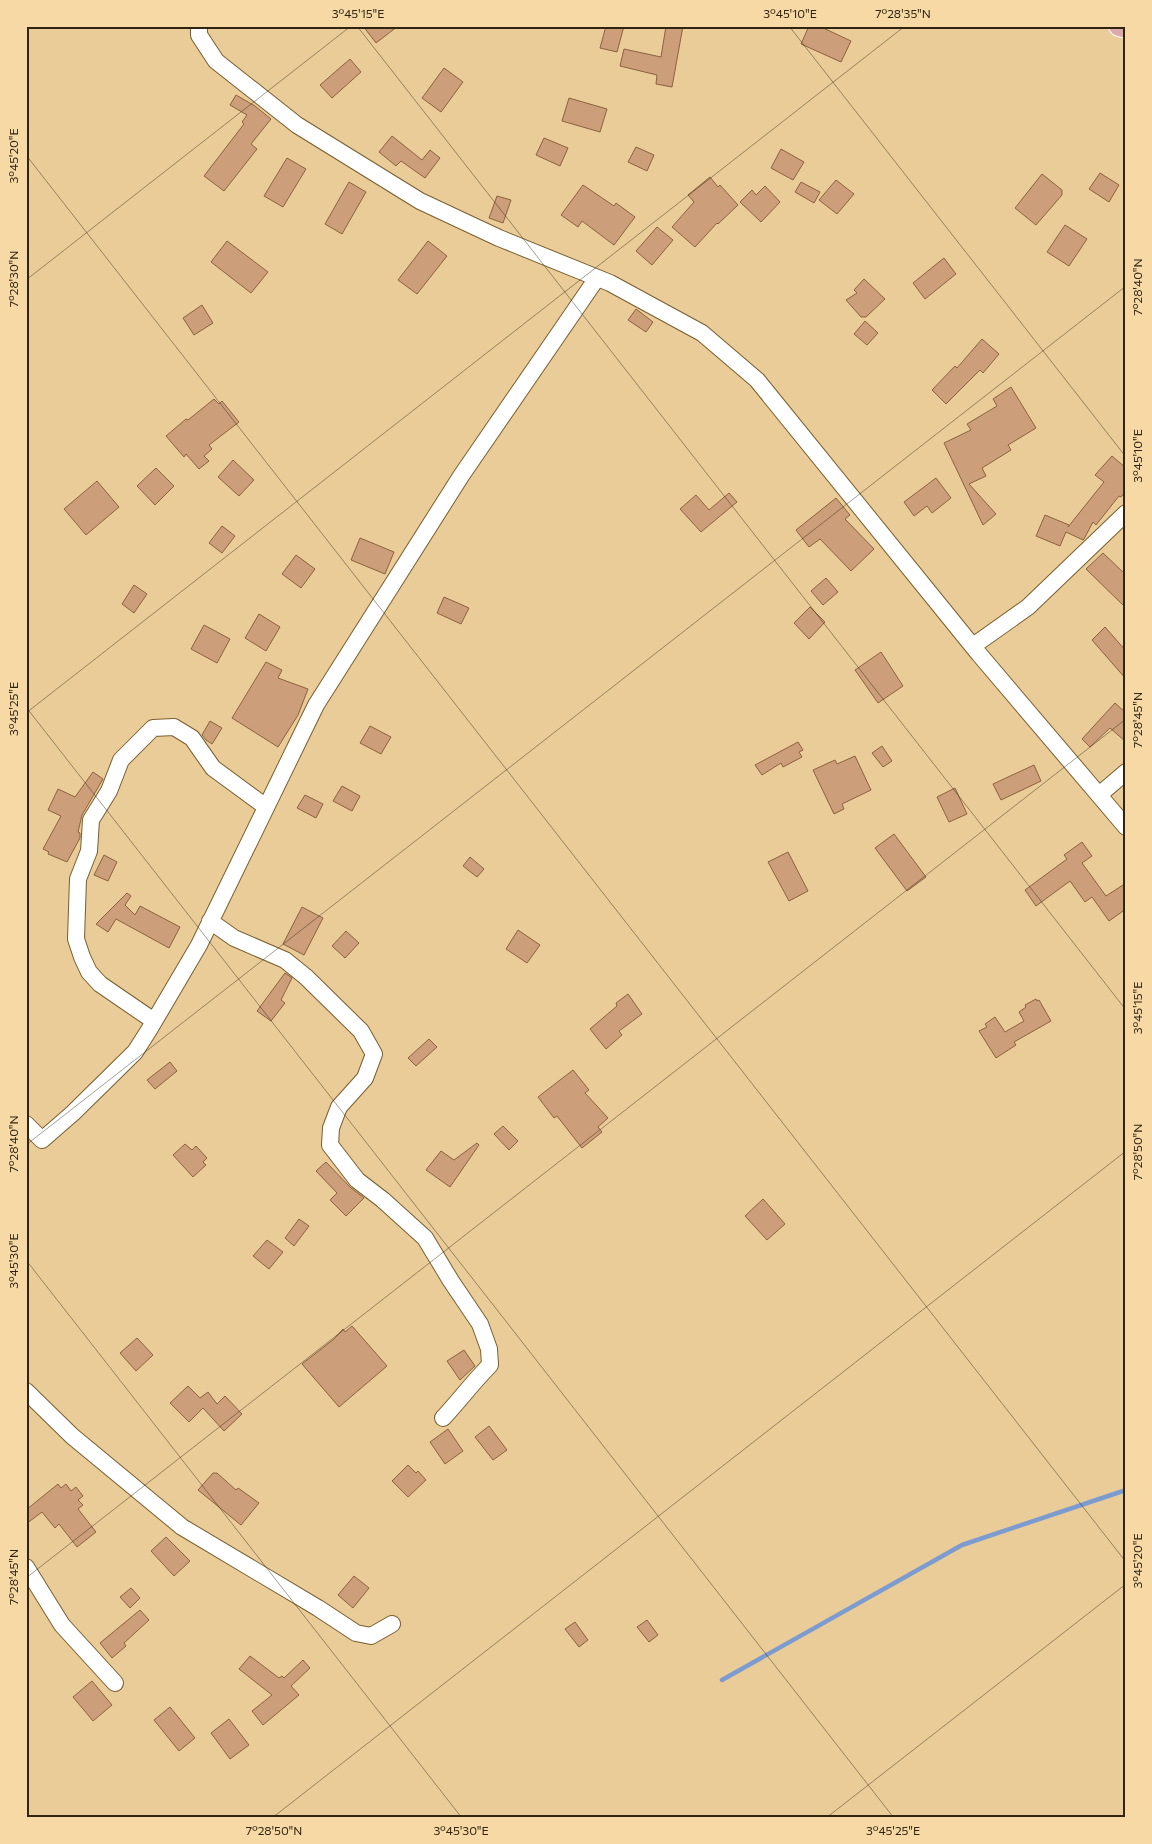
<svg xmlns="http://www.w3.org/2000/svg" width="1152" height="1844" viewBox="0 0 1152 1844" font-family="Commissioner,sans-serif">
  <style>
    .lines { fill: none; stroke-linecap: round; stroke-linejoin: round }
    .stream { stroke: #7c9bcf; stroke-width: 4.5 }
    .building { fill: #cc9e79; stroke: #8b623e }
    .minor-casing { stroke: #795e2e; stroke-width: 18 }
    .major-casing { stroke: #fff; stroke-width: 22 }
    .minor { stroke: #fff; stroke-width: 16 }
    .major { stroke: #dcaaaa; stroke-width: 20 }
    .ticks { fill: none; stroke: #312511; stroke-width: 1; stroke-opacity: 0.45 }
    .neatline { fill: none; stroke: #312511; stroke-width: 2 }
    .ticks-label { font-size: 12px; text-anchor: middle; fill: #312511 }
  </style>
  <rect width="100%" height="100%" fill="#eacc99"/>
  <g class="lines">
    <path class="stream" d="M722 1680 962 1545 1126 1490"/>
  </g>
  <path class="building" d="M363 26H398L376 43Z
    M606 26H624L617 52 600 48Z
    M666 26H683L672 87 656 84 657 75 620 66 624 49 661 57Z
    M809 26H819L851 41 841 62 801 44Z
    M350 59 361 72 332 98 320 85Z
    M444 68 463 82 441 112 422 98Z
    M236 95 255 106 271 119 251 144 257 149 224 191 204 176 244 124 242 122 247 115 230 105Z
    M569 98 607 109 600 132 562 121Z
    M392 136 422 160 430 150 440 158 425 178 401 161 396 166 379 152Z
    M544 138 568 148 560 166 536 155Z
    M636 147 654 155 647 171 628 162Z
    M781 149 804 162 793 180 771 168Z
    M287 158 306 169 283 207 264 196Z
    M1100 173 1119 185 1109 202 1089 189Z
    M1042 174 1062 190V195L1036 225 1015 208Z
    M710 177 718 187 720 185 738 205 718 224 717 223 695 247 672 227 694 202 688 195Z
    M836 180 854 194 837 214 819 200Z
    M349 182 366 192 342 234 325 224Z
    M801 182 820 192 814 203 795 192Z
    M583 185 614 206 616 203 635 217 614 245 582 221 578 227 561 215Z
    M765 186 780 202 761 222 740 202 752 190 756 195Z
    M497 196 511 200 503 223 489 218Z
    M1065 225 1087 239 1069 266 1047 252Z
    M657 227 673 240 652 265 636 251Z
    M227 241 268 272 251 293 211 262Z
    M428 241 447 256 417 294 398 280Z
    M944 258 956 274 925 299 913 283Z
    M864 279 885 299 866 317H861L846 300 857 293 854 290Z
    M202 305 213 323 194 335 183 318Z
    M636 309 653 322 646 332 628 320Z
    M865 321 878 333 867 345 854 334Z
    M982 339 999 354 983 373 980 370 946 404 932 390 955 366 957 368Z
    M1011 387 1036 428 1008 445 1011 450 982 468 986 476 969 484 996 514 983 525 944 443 971 430 967 424 997 406 993 399Z
    M214 399 219 404 222 401 239 422 209 445 212 449 204 456 209 461 199 469 186 454 184 457 166 436 186 419 188 420Z
    M1112 456 1126 468V491L1121 497 1119 496 1096 525 1093 522 1084 539 1083 540 1066 532 1060 546 1036 536 1045 515 1069 525 1068 527 1104 482 1095 475Z
    M233 460 254 480 239 496 218 477Z
    M156 468 174 486 155 505 137 486Z
    M936 478 951 498 932 513 927 506 914 516 904 502Z
    M97 481 119 507 86 535 64 509Z
    M729 493 737 502 701 532 680 509 696 495 709 510Z
    M836 498 850 515 845 519 874 549 851 571 820 539 809 547 796 530Z
    M222 526 235 536 222 553 209 543Z
    M360 538 394 552 385 574 351 560Z
    M1103 553 1126 575V608L1086 569Z
    M296 555 315 569 301 588 282 574Z
    M826 578 838 592 823 605 811 591Z
    M134 585 147 594 134 613 122 604Z
    M444 597 469 608 461 624 437 613Z
    M810 607 825 622 809 639 794 623Z
    M259 614 280 627 266 651 245 638Z
    M204 625 230 639 217 663 191 649Z
    M1105 627 1126 651V679L1092 640Z
    M881 652 903 686 878 703 855 670Z
    M266 662 282 670 278 678 308 689 298 715 278 747 232 718Z
    M1115 703 1126 713V742L1110 728 1090 747 1082 739Z
    M210 721 222 728 212 744 206 740 202 735Z
    M370 726 391 737 381 754 360 743Z
    M798 742 803 750 799 752 802 757 783 767 781 763 762 775 755 765Z
    M882 746 892 761 883 767 872 753Z
    M855 756 871 790 842 804 844 809 834 814 813 770 835 760 837 764Z
    M1034 765 1041 781 1001 800 993 784Z
    M93 772 103 779 82 815 78 832 80 833V838L67 862 48 854 49 852 43 849 61 816 48 810 58 789 75 797Z
    M342 786 360 796 352 811 333 801Z
    M955 788 967 814 949 822 937 797Z
    M305 795 323 804 316 818 297 808Z
    M894 834 926 877 907 891 875 848Z
    M1082 842 1092 856 1082 863 1106 896 1126 883V909L1109 921 1092 897 1085 902 1070 881 1036 906 1025 890 1067 859 1064 855Z
    M788 852 808 891 789 901 768 862Z
    M104 855 117 862 108 881 94 875Z
    M470 857 484 869 477 877 463 866Z
    M127 893 131 896 125 905 135 915 140 906 180 927 169 948 116 919 108 932 96 924Z
    M302 907 323 918 304 955 283 944Z
    M518 930 540 945 527 963 506 949Z
    M346 931 359 943 345 958 332 946Z
    M285 973 292 978 281 1000 285 1003 271 1021 257 1011Z
    M628 994 642 1014 619 1031 622 1035 606 1049 590 1029 617 1006 616 1003Z
    M1036 999 1037 1001 1039 1000 1051 1021 1014 1042 1016 1045 996 1058 979 1031 987 1027 985 1024 995 1017 1005 1032 1024 1021 1019 1012 1026 1007 1025 1005Z
    M429 1039 437 1047 416 1066 408 1058Z
    M170 1062 177 1071 155 1089 147 1080Z
    M573 1070 589 1090 585 1093 608 1118 598 1127 602 1132 582 1148 557 1116 554 1118 538 1097Z
    M503 1126 518 1141 509 1150 494 1134Z
    M477 1143 479 1145 450 1187 426 1170 441 1151 454 1160Z
    M185 1144 192 1150 196 1146 207 1158 203 1162 206 1165 193 1177 173 1155Z
    M326 1162 351 1188 364 1198 346 1216 330 1200 337 1193 316 1171Z
    M763 1199 785 1224 767 1240 745 1216Z
    M299 1219 309 1226 294 1246 285 1238Z
    M267 1240 283 1252 269 1269 253 1256Z
    M352 1326 387 1366 339 1407 302 1364 334 1339 343 1329 345 1332Z
    M137 1338 153 1355 136 1371 120 1353Z
    M464 1350 475 1366 460 1380 447 1361Z
    M188 1386 200 1398 208 1392 217 1404 225 1396 242 1414 224 1431 203 1408 189 1422 170 1403Z
    M489 1426 507 1450 493 1460 475 1437Z
    M448 1429 463 1451 445 1464 430 1442Z
    M408 1465 416 1473 418 1471 426 1480 408 1497 392 1481Z
    M213 1473H217L236 1490 238 1488 259 1503 241 1525 198 1490Z
    M58 1484 61 1488 66 1484 71 1491 76 1487 83 1496 78 1500 83 1505 78 1509 96 1532 77 1547 59 1524 55 1528 42 1512 26 1524V1510Z
    M166 1537 190 1561 174 1576 151 1551Z
    M354 1576 369 1588 353 1608 338 1595Z
    M131 1588 140 1598 130 1608 120 1597Z
    M140 1610 149 1620 124 1643 126 1646 112 1658 100 1643Z
    M647 1620 658 1635 649 1642 637 1627Z
    M575 1622 588 1640 579 1647 565 1629Z
    M250 1656 279 1678 282 1676 284 1678 303 1660 310 1668 291 1686 299 1695 263 1725 252 1711 272 1695 239 1669Z
    M92 1681 112 1705 93 1721 73 1697Z
    M170 1707 195 1738 179 1751 154 1720Z
    M229 1719 249 1745 230 1759 211 1733Z"/>
  <g class="lines">
    <g class="minor-casing">
      <path id="minor" d="M199 26V35L216 61 297 125 420 201 499 238 610 283 702 333 757 380 979 654 1126 827
        M973 646 1028 607 1126 513
        M1099 795 1126 772
        M210 921 234 938 285 960 306 977 361 1031 374 1054 365 1078 339 1107 331 1128 330 1145 357 1180 383 1200 425 1238 451 1281 480 1324 489 1349 490 1365C473 1382 459 1401 443 1418
        M154 1021 100 984 89 972 82 957 76 939 78 879 89 851 91 820 109 791 121 760 153 728 174 727 192 738 213 768 266 807
        M26 1124 42 1140 73 1113 135 1052 149 1030 199 945 316 705 461 476 597 278
        M26 1391 72 1436 182 1527 318 1608 356 1633 371 1636 392 1624
        M26 1567 62 1625 115 1683"/>
    </g>
    <g class="major-casing">
      <path id="major" d="M1119 26 1126 28"/>
    </g>
    <use href="#minor" class="minor"/>
    <use href="#major" class="major"/>
  </g>
  <path class="ticks" d="M357 26 1126 1010M789 26 1126 457M26 155 1126 1562M26 280 351 26M26 707 894 1818M26 713 905 26M26 1145 1126 286M26 1260 462 1818M26 1578 1126 719M26 1812 31 1818M272 1818 1126 1151M826 1818 1126 1584"/>
  <rect width="1152" height="1844" fill="none" stroke="#f7d9a5" stroke-width="55"/>
  <rect x="28" y="28" width="1096" height="1788" class="neatline"/>
  <g class="ticks-label">
    <text x="358" y="18">3°45'15"E</text>
    <text x="790" y="18">3°45'10"E</text>
    <text x="903" y="18">7°28'35"N</text>
    <text transform="translate(14 156) rotate(-90)" y="4">3°45'20"E</text>
    <text transform="translate(14 279) rotate(-90)" y="4">7°28'30"N</text>
    <text transform="translate(1138 287) rotate(-90)" y="4">7°28'40"N</text>
    <text transform="translate(1138 456) rotate(-90)" y="4">3°45'10"E</text>
    <text transform="translate(14 709) rotate(-90)" y="4">3°45'25"E</text>
    <text transform="translate(1138 720) rotate(-90)" y="4">7°28'45"N</text>
    <text transform="translate(1138 1008) rotate(-90)" y="4">3°45'15"E</text>
    <text transform="translate(14 1144) rotate(-90)" y="4">7°28'40"N</text>
    <text transform="translate(1138 1152) rotate(-90)" y="4">7°28'50"N</text>
    <text transform="translate(14 1261) rotate(-90)" y="4">3°45'30"E</text>
    <text transform="translate(1138 1561) rotate(-90)" y="4">3°45'20"E</text>
    <text transform="translate(14 1577) rotate(-90)" y="4">7°28'45"N</text>
    <text x="274" y="1835">7°28'50"N</text>
    <text x="461" y="1835">3°45'30"E</text>
    <text x="893" y="1835">3°45'25"E</text>
  </g>
</svg>
